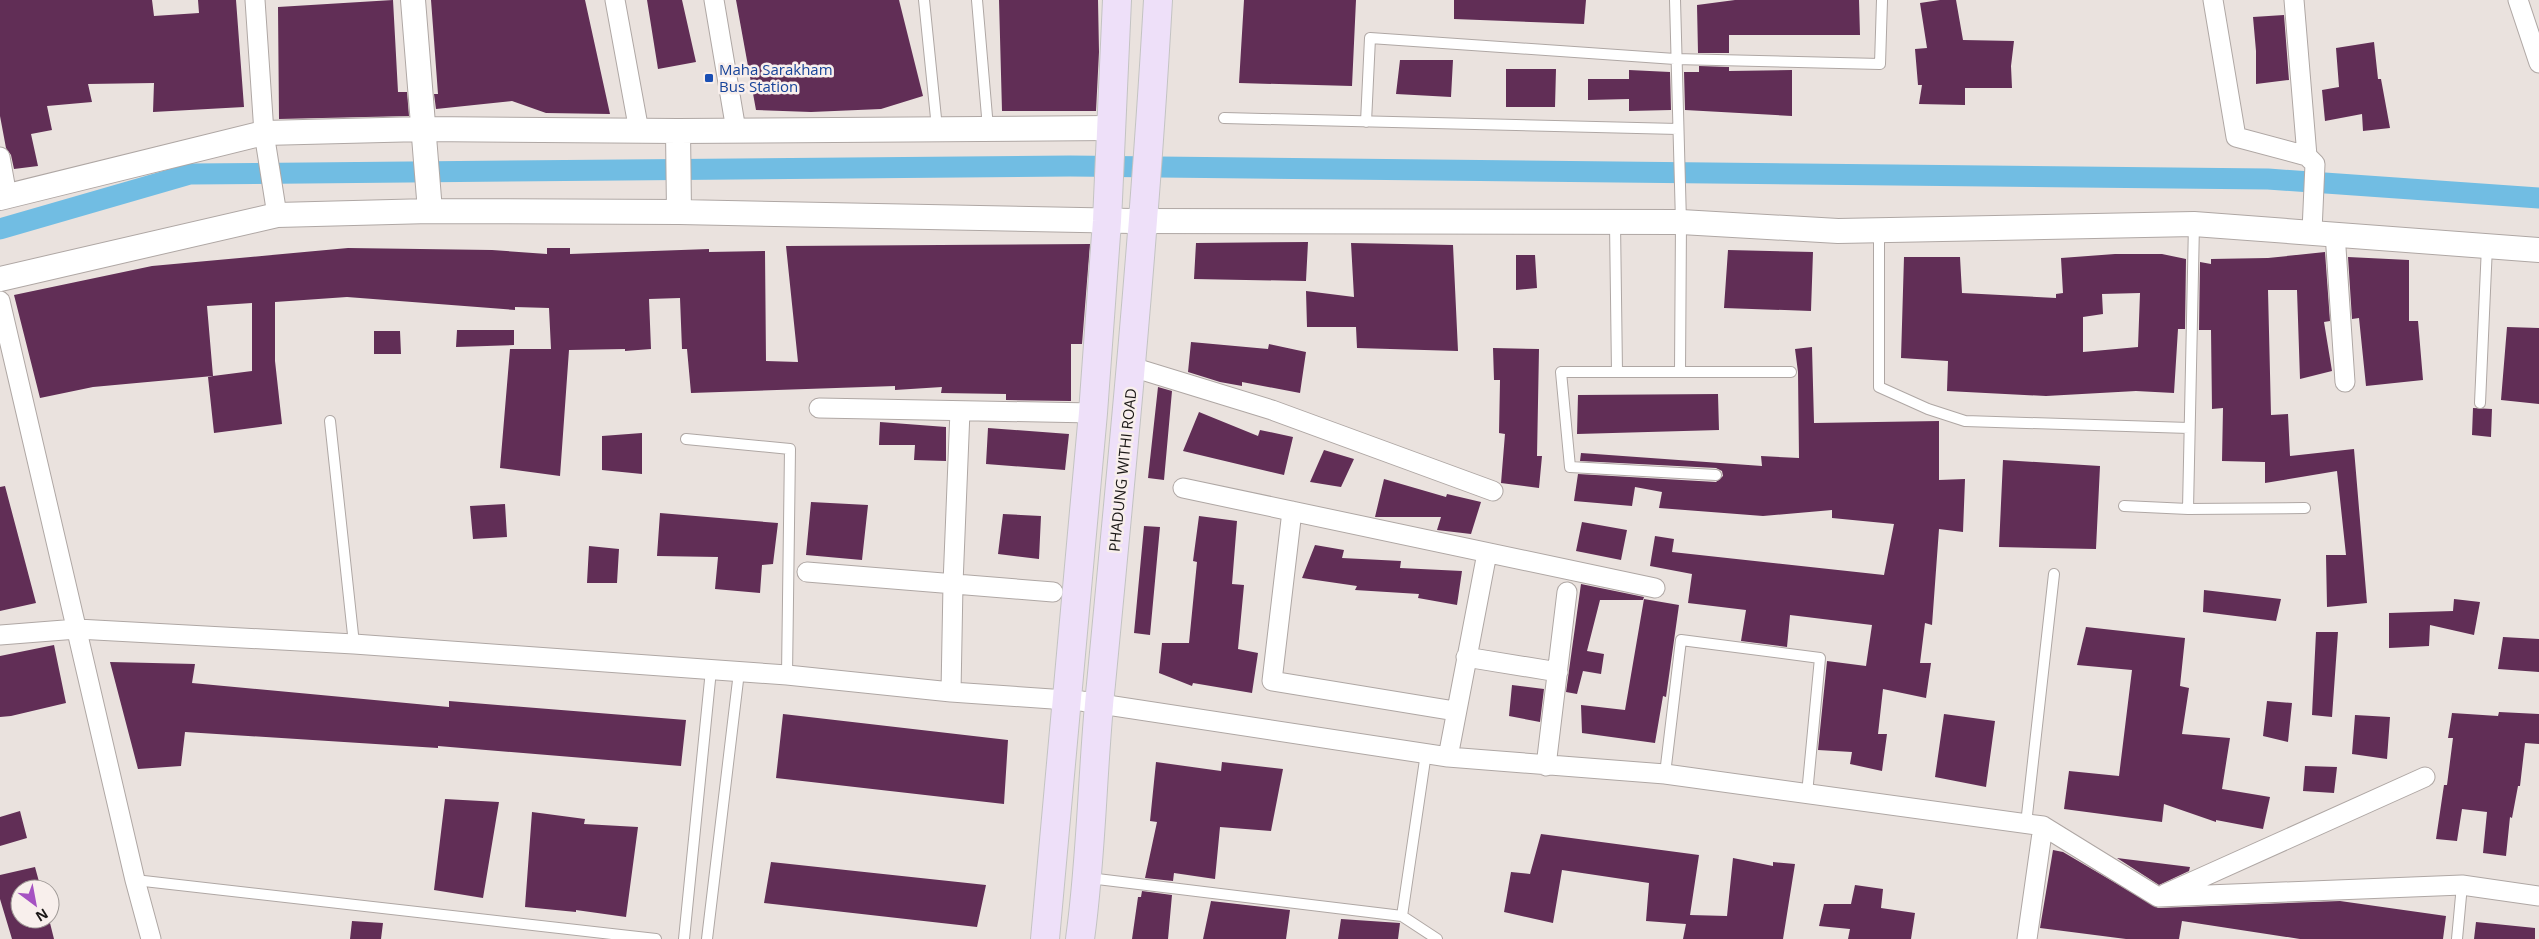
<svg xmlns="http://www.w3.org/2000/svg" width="2539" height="939" viewBox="0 0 2539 939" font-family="'Open Sans',sans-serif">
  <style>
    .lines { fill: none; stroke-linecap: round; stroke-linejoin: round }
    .canal { stroke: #71bde3; stroke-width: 21 }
    .building { fill: #612e56; fill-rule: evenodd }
    .service-casing { stroke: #afa7a4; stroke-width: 12 }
    .minor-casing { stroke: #afa7a4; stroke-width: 21 }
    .tertiary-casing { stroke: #afa7a4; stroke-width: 26 }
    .primary-casing { stroke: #c3c3c2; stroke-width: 30 }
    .service { stroke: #fff; stroke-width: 10 }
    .minor { stroke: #fff; stroke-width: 19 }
    .tertiary { stroke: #fff; stroke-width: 24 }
    .primary { stroke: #eee0f9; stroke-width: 28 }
    .transit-dot { fill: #1a4fb4; stroke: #f8efec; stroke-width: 2 }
    .labels { text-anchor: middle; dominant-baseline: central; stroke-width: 5; stroke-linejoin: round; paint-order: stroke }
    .transit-label { font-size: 15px; fill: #164399; stroke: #f8efec; text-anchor: start }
    .street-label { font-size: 15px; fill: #1a1716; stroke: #f8efec }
  </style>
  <rect width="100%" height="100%" fill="#eae2de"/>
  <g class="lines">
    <path class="canal" d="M0 229 190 174 1070 166 2268 179 2539 198"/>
  </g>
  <path class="building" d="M0 0H152L154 16 199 13 198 0H236L244 107 153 112 154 83 88 84 92 102 47 106 52 130 31 134 38 166 14 169 11 155 6 148 0 116Z
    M393 0 398 92H407L409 116 279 119 278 7Z
    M431 0H585L610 114 546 113 512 101 436 109 434 94H438Z
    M647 0H682L696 62 658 69Z
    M736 0H899L923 96 881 109 811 112 756 110Z
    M999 0H1098L1099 52 1096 111H1002Z
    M1244 0H1356L1352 86 1239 83Z
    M1454 0H1586L1584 24 1454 19Z
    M1735 0H1859L1860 35H1729V53H1698L1697 5Z
    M1940 0H1956L1963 40 2014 41 2011 66 2012 88H1965V105L1919 104 1922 85H1918L1915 49 1927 48 1920 3Z
    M2284 15 2289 80 2256 84V51L2253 17Z
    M2374 42 2378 79H2381L2390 128 2363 131 2362 114 2325 121 2322 90 2339 87 2336 48Z
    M1400 60H1453L1451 97 1396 94Z
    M1699 66 1729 67V71L1792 70V116L1685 110 1684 72H1699Z
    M1506 69H1556L1555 107H1506Z
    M1629 70 1670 72 1671 110 1629 111V99L1588 100V79H1629Z
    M1308 242 1306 281 1194 279 1196 243Z
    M1351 243 1453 245 1458 351 1357 348 1356 327H1307L1306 291 1354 297Z
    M1090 244 1082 344H1071V401L1006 400V394L941 393 942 387 895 390V386L691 393 687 349H682L680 298 649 299 651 349 625 351V349L569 350 560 476 500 468 510 349H551L549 308 515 307V310L347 297 275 302V361L282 424 214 433 208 377 213 376 93 387 40 398 14 295 152 266 348 248 492 250 547 254V248H570V254L709 249V252L765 251 766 361 798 362 786 246ZM252 303V371L213 376 207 306Z
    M1728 250 1813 252 1811 311 1724 308Z
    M2325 252 2330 321 2324 322 2332 371 2300 379 2297 290H2268L2271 415 2288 414 2290 456 2354 449 2367 603 2327 607 2326 555H2346L2337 471 2265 483V462L2222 461 2223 408 2212 409 2211 330H2199L2200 262 2211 264V259L2268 258Z
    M2115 254H2162L2186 259 2185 329H2178L2174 393 2136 391 2046 396 1947 391 1948 361 1901 358 1904 257H1960L1962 293 2056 298V294L2063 293 2061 258ZM2140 293 2138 347 2083 352V317L2103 314 2102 294Z
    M1516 255H1535L1537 288 1516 290Z
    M2348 257 2409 260V321H2418L2423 380 2366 386 2359 318 2352 319Z
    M2507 327 2539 328V404L2501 400Z
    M457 330H514V345L456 347Z
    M374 331H400L401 354H374Z
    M1191 342 1268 349 1269 344 1306 352 1300 393 1242 382V386L1220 382 1188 372Z
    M1812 347 1814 423 1939 421V480L1965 479 1963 532 1939 529 1932 625 1925 623 1920 663H1931L1926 698 1883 689 1878 734H1887L1882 771 1850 764 1852 752 1818 750 1827 661 1866 666 1872 625 1790 615 1787 647 1741 641 1746 610 1688 603 1692 574 1650 566 1655 536 1674 539 1672 552 1884 575 1894 524 1832 518V510L1763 516 1659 508 1662 492 1635 487 1632 506 1574 501 1578 474 1716 482 1723 476 1722 471 1716 468 1580 461 1581 453 1762 466 1761 456 1799 458 1798 372 1795 349Z
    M1493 348 1539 349 1537 456H1542L1539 488 1501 483 1505 434 1499 433 1500 380H1494Z
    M1158 387 1172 391 1164 480 1148 478Z
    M1718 394 1719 430 1577 434 1578 395Z
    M2473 408 2492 409 2491 437 2472 435Z
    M1199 412 1258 436 1260 430 1293 437 1284 475 1183 451Z
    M880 422 946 427V461L914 460 915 445H879Z
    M988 428 1069 434 1065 470 986 464Z
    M642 433V474L602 470V436Z
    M1324 450 1354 459 1341 487 1310 482Z
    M2003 460 2100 466 2096 549 1999 547Z
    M1384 479 1446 497 1447 494 1481 502 1471 534 1437 530 1441 517H1375Z
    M5 486 36 603 0 611V487Z
    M811 502 868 505 862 560 806 555Z
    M505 504 507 537 473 539 470 506Z
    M660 513 778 523 773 564 762 565 760 593 715 589 718 557 657 556Z
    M1003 514 1041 516 1039 559 998 554Z
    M1199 516 1237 521 1232 584 1244 585 1238 649 1258 653 1252 693 1193 683 1192 686 1159 673 1162 643H1189L1197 562 1193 561Z
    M1582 522 1627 530 1621 560 1576 551Z
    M1144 526 1160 527 1150 635 1134 633Z
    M1315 545 1344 550 1342 558 1401 561 1400 568 1462 571 1457 605 1418 598 1419 594 1355 590 1357 586 1302 578Z
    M589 546 619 549 617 583H587Z
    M1581 584 1644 597 1643 600H1600L1587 651 1604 654 1601 674 1583 671 1577 694 1566 692Z
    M2204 590 2281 599 2276 621 2203 612Z
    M1644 599 1679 605 1666 697 1663 696 1655 743 1582 733 1581 705 1625 710Z
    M2454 599 2480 602 2474 635 2430 625 2429 646 2389 648V613L2453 611Z
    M2086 627 2185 638 2180 686 2189 688 2182 734 2230 738 2222 789 2270 797 2263 829 2216 820V822L2164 804 2162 822 2064 809 2069 771 2119 776 2132 670 2077 665Z
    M2316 632H2338L2332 717 2312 715Z
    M2503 637 2539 639V672L2498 669Z
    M54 645 66 703 11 716 0 717V656Z
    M110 662 195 664 192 683 449 707V701L686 720 681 766 438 746V748L185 732 181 766 138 769Z
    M1512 685 1544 689 1540 722 1509 716Z
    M2267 701 2292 703 2288 742 2263 736Z
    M2499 712 2539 714V744L2525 743 2520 786H2518L2512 818 2510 817 2506 856 2483 853 2487 812 2462 809 2457 841 2436 839 2444 785H2447L2453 738H2448L2452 713 2498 716Z
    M783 714 1008 740 1004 804 776 778Z
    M1944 714 1995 721 1986 787 1935 777Z
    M2355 715 2390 717 2387 759 2352 754Z
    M1156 762 1221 771 1222 762 1283 769 1271 831 1220 827 1215 879 1174 873 1173 881 1145 878 1157 822 1150 821Z
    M2305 766 2337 767 2334 793 2303 791Z
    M445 799 499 802 483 898 434 890Z
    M20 811 27 838 0 846V817Z
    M532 812 585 819 584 824 638 827 626 917 576 910V912L525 907Z
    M1541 834 1699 855 1690 915 1727 916 1733 858 1773 866V862L1795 864 1783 939H1683L1686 924 1646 921 1649 883 1562 870 1553 923 1504 912 1511 872 1530 874Z
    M2053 850 2063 852 2158 908 2340 901 2446 916 2443 939H2300L2182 921 2179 939H2126L2040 928Z
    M2117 858 2190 867 2189 871 2159 885Z
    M771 862 986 885 977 927 764 903Z
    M35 867 41 889H20V919H49L54 939H12L0 899V875Z
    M1855 885 1883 889 1881 908 1915 913 1911 939H1848L1850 929 1819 926 1824 904H1851Z
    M1142 891 1172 895 1168 939H1132L1138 897H1141Z
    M1211 901 1290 910 1286 939H1203Z
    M1341 919 1400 923 1398 939H1338Z
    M352 921 383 923 381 939H350Z
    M2476 922 2535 928V939H2474Z"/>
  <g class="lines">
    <g class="service-casing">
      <path id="service" d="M924 0 937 128
        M977 0 988 128
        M1675 0 1681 222 1680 372
        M1224 118 1678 129
        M1366 122 1370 38 1675 59 1880 64 1882 0
        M1615 223 1617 372
        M1879 230V387L1928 409 1965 421 2189 428
        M2480 403 2487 246
        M330 421 354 644
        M686 439 790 449 787 675
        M1716 475 1570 467 1561 372H1791
        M2124 506 2188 509 2305 508
        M2188 509 2194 224
        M1665 774 1681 640 1820 658 1807 794
        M2026 824 2054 574
        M1089 878 1402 916 1437 939
        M135 880 656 939
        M1402 916 1426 753
        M684 939 711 670
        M707 939 739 672
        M2457 939 2462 885"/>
    </g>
    <g class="minor-casing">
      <path id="minor" d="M255 0 264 133 277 215
        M615 0 639 131
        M714 0 736 130
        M2213 0 2236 137 2307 156 2315 164 2312 231
        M2294 0 2307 156
        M2518 0 2539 63
        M0 157 7 196
        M2335 233 2345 382
        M0 301 135 880 151 939
        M1132 367 1272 410 1493 491
        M819 408 1093 413
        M1183 488 1655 588
        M1292 511 1272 681 1455 711
        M807 572 1053 592
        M0 635 77 629 354 644 787 675 951 692 1081 701 1448 757 1665 774 2043 826 2158 897 2462 885 2539 896
        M1466 657 1558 672
        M951 692 953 584 960 411
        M1448 757 1487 553
        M1546 766 1567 592
        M2165 894 2425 777
        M2027 939 2043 826"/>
    </g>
    <g class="tertiary-casing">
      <path id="tertiary" d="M413 0 430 211
        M678 131 679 212
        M0 198 264 133 423 129 678 131 1110 128
        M0 279 277 215 430 211 679 212 1132 221 1681 222 1838 231 2194 224 2539 250"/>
    </g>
    <g class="primary-casing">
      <path id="primary" d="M1045 939 1093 413 1107 221 1117 0
        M1080 939C1092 854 1092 769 1101 684 1123 456 1145 229 1158 0"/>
    </g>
    <use href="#service" class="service"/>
    <use href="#minor" class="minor"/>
    <use href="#tertiary" class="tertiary"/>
    <use href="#primary" class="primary"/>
  </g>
  <rect class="transit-dot" x="704" y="73" width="10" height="10" rx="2.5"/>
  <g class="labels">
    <g class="transit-label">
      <text x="719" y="69">Maha Sarakham<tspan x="719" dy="17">Bus Station</tspan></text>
    </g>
    <g class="street-label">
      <text transform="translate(1122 470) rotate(-84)">PHADUNG WITHI ROAD</text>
    </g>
  </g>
  <g transform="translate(35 904) rotate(148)"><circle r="24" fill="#f8efec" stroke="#9f9996"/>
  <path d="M0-4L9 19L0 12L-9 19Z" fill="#a552c2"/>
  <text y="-8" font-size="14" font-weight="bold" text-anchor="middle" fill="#1a1716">N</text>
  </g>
</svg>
